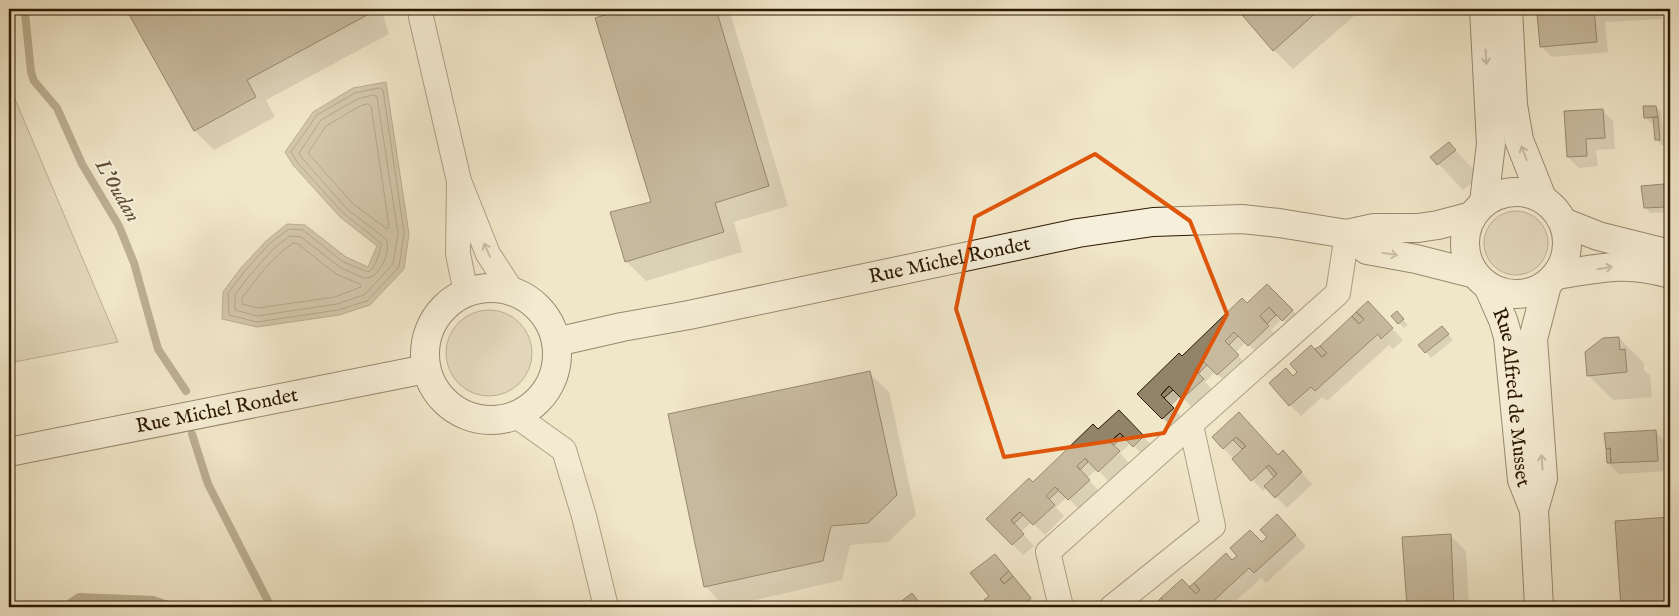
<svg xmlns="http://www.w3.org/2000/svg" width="1679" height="616" viewBox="0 0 1679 616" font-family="'IM FELL English',serif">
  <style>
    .green { fill: #cfc3a6; stroke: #7e6e53 }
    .water { fill: #aea084; stroke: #7a6a4f }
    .shadow { fill: #0003 }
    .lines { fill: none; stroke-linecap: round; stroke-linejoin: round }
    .shore { stroke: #6e5c42; stroke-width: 1 }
    .stream { stroke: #7a6a4f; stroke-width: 8 }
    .building { fill: #928468; stroke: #2d1900 }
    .street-casing { stroke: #5e4c32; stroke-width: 26 }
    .secondary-casing { stroke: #2d1900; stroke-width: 30 }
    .street { stroke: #f5efdb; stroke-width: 24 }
    .secondary { stroke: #f5efdb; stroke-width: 28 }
    .oneway { stroke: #9b8f78 }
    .marked { fill: none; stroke: #df560b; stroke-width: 4; stroke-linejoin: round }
    .labels { text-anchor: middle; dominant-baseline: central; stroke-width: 4.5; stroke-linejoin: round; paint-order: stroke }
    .street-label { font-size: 20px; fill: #2d1900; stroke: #f5efdb }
    .water-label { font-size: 21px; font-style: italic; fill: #614f35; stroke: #f5efdb }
  </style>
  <rect width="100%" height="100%" fill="#f0e6c8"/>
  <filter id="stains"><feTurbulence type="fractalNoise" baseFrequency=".004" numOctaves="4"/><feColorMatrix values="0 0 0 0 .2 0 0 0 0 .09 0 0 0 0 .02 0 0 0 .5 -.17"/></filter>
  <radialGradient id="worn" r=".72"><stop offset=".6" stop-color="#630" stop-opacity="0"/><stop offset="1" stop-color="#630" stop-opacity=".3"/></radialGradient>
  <path class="green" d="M9 85 118 342 9 363Z
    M1484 243a32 32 0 1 1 64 0a32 32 0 1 1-64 0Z
    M446 353a43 43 0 1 1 86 0a43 43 0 1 1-86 0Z"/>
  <path class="water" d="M386 82 409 234 404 269 370 305 339 315 257 327 222 319 223 292 240 269 266 241 287 224 305 225 346 257 368 267 377 246 340 217 293 165 285 152 313 112 353 88Z"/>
  <path class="shadow" d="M128 9H381L389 34 266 100 275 117 214 150 195 131Z
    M629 9H729L788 206 734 222 742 252 646 281 626 261 652 202 597 19Z
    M1238 9H1362L1293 69 1274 50Z
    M1580 9H1661L1662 19 1605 22 1608 52 1552 57 1541 46 1581 12Z
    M1656 107 1661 112 1665 145H1661L1656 139 1654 122 1651 123 1645 117Z
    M1602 110 1613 121 1615 149 1596 150 1598 166 1579 168 1568 157Z
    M1449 144 1480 176 1463 190 1432 157Z
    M1664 185 1669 190 1670 212 1650 213 1645 207Z
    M1267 285 1303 321 1293 331 1278 315 1277 317 1280 321 1271 330 1279 338 1260 356 1246 342 1235 353 1249 366 1229 385 1215 372 1205 382 1214 391 1194 409 1181 396 1171 406 1184 419 1174 429 1139 394 1247 305Z
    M1379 314 1403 340 1393 349 1389 345 1327 401 1322 397 1301 416 1290 405 1293 377 1321 346Z
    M1393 316 1402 318 1408 325 1404 328Z
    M1447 333 1453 340 1431 358 1420 345Z
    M1619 338 1644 363V370L1650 375 1652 397 1613 400 1588 375Z
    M869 373 889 392 916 515 888 542 850 545 842 580 725 607 706 587 669 415Z
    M1119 412 1154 448 1145 457 1131 443 1120 453 1129 463 1109 482 1097 469 1087 478 1099 491 1080 510 1067 497 1056 507 1064 516 1045 535 1032 522 1021 532 1034 546 1023 555 988 519 1098 431Z
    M1239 414 1279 456 1293 463 1312 484 1287 508 1267 487 1263 491 1213 437Z
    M1655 431 1666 442 1668 471 1619 474 1608 463Z
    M1670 518V607H1622L1617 522Z
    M1288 527 1306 546 1266 583 1261 578 1229 607H1161Z
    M1450 535 1466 551 1469 607H1408L1404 538Z
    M994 555 1005 566 1039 607H991L985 600 990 596Z"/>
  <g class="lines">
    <path class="shore" d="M380 88 383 90 404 233 399 267 367 301 338 310 257 322 229 315 228 293 244 272 269 244 289 229 303 230 343 262 366 271C367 271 369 272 370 271 375 268 382 248 381 243L343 213 297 162 291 152 317 115 355 93Z
      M374 95 377 97 398 233 393 264 364 295 337 304 257 316 235 310V295L249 276 273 249 290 236 301 237 341 268 364 278 371 277C382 271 391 250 386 239L347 209 302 158 299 153 321 120 357 99Z
      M368 104 371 106 389 226 387 229 352 203 308 153 326 126 360 106Z
      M293 243 298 244 336 274 360 284 361 287 335 297 258 308 242 304V298C257 278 272 257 293 243Z"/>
    <path class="stream" d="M23 9 25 13 31 72 34 81 57 108 82 164 119 226 134 263 158 349 186 391
      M192 434 208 484 271 607
      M64 607 79 597 153 600 174 607"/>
  </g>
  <path class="building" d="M126 9H368L369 14 247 80 256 97 194 131Z
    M625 9H716L769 186 715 203 724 232 625 262 610 212 651 202 595 18Z
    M1237 9H1320L1273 51Z
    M1579 9H1594L1597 42 1540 47 1537 14 1579 10Z
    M1594 9H1613V11L1595 13Z
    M1613 9H1633V10L1613 11Z
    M1643 106H1656L1658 117 1644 118Z
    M1603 109 1605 138 1586 139 1587 156 1567 157 1564 111Z
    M1653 117H1658L1660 140H1655Z
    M1449 142 1456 150 1437 165 1430 157Z
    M1664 184 1666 207 1644 208 1641 186Z
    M1267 284 1293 310 1282 321 1269 307 1260 316 1269 326 1248 346 1234 332 1225 341 1239 355 1217 375 1204 362 1195 370 1204 379 1182 399 1169 386 1161 395 1174 408 1162 419 1137 394 1179 353 1182 356 1242 298 1247 303Z
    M1368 301 1393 328 1381 339 1378 334 1315 391 1311 387 1289 406 1269 383 1286 368 1293 376 1297 372 1290 364 1311 345 1322 357 1327 353 1320 346 1352 316 1359 324 1364 319 1356 312Z
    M1269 307 1276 315 1267 324 1260 316Z
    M1397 311 1404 319 1398 324 1391 316Z
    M1356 312 1364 319 1359 324 1352 316Z
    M1442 326 1449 334 1425 353 1418 345Z
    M1234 332 1238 336 1229 345 1225 341Z
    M1619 337 1620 350 1625 349 1627 372 1587 376 1585 352 1603 338Z
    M1320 346 1327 353 1322 357 1315 349Z
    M1204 362 1207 365 1199 373 1195 370Z
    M870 371 897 495 868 523 831 526 823 561 704 587 668 414Z
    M1169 386 1173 390 1164 398 1161 395Z
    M1119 410 1144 436 1133 447 1120 433 1110 442 1120 451 1098 472 1085 458 1077 466 1090 480 1068 500 1055 487 1046 496 1055 505 1033 525 1020 512 1011 520 1024 534 1012 545 986 519 1029 478 1033 482 1093 424 1098 429Z
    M1239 412 1278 455 1283 450 1302 472 1275 498 1264 486 1277 474 1269 465 1251 481 1232 459 1246 446 1236 437 1223 449 1212 437Z
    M1656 430 1658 461 1611 463 1610 448 1606 449 1604 433Z
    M1120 433 1123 436 1114 445 1110 442Z
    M1236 437 1246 446 1242 449 1233 440Z
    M1610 448 1611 463H1607L1606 449Z
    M1085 458 1088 462 1080 470 1077 466Z
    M1269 465 1277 474 1274 477 1266 467Z
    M1055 487 1059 490 1049 499 1046 496Z
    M1020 512 1023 515 1014 524 1011 520Z
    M1277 514 1296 535 1254 573 1249 568 1207 607H1167L1168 605 1161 598 1182 579 1196 594 1200 590 1194 583 1226 553 1232 560 1237 556 1230 548 1250 530 1262 542 1267 537 1260 530Z
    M1670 517V607H1621L1615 521Z
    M1451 534 1454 607H1407L1402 537Z
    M995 554 1009 571 1000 579 1004 584 1013 576 1031 598 1020 607H989L984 600 989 596 970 573Z
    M1009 571 1013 576 1004 584 1000 579Z
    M1194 583 1200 590 1196 594 1189 587Z
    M912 593 923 607H894Z
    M1161 598 1168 605 1167 607H1162L1157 602Z
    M1157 602 1162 607H1151Z"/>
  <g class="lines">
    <g class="street-casing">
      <path id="street" d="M421 17 459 181
        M466 293 458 254 459 181 488 254 512 291
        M515 415 564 450 584 516 606 607
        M1061 607 1048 552 1338 293 1347 234
        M1112 607 1213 526 1191 425"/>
    </g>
    <g class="secondary-casing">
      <g id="secondary">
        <path d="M1484 9 1491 144 1484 202"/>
        <path d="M1508 9 1513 105 1519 140 1542 198"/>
        <circle cx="1516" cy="243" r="51"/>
        <path d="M1563 222 1598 236 1670 254"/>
        <path d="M1347 234 1367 250 1416 259 1475 274"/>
        <path d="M1557 275C1600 268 1627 261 1670 274"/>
        <path id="s1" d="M1488 286 1503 320 1508 337 1522 480 1534 510"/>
        <circle cx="491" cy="354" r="66"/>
        <path id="s2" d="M556 342 622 327 689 315 1078 233 1153 222 1242 219 1279 223 1347 234 1374 228H1418L1438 225 1472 216"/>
        <path id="s3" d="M9 452 426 369"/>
        <path d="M1539 607 1534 510 1543 478 1533 339 1547 285"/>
      </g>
    </g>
    <use href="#street" class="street"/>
    <use href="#secondary" class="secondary"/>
  </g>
  <defs><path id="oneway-shaft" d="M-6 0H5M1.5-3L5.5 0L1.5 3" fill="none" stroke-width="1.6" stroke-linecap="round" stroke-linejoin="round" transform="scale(1.25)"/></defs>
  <g class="oneway">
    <use href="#oneway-shaft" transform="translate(1486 57) rotate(87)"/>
    <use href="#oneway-shaft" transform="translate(1524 153) rotate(-111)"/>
    <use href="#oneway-shaft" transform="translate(487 250) rotate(-114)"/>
    <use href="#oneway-shaft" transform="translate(1390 254) rotate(10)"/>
    <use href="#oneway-shaft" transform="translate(1605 268) rotate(-9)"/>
    <use href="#oneway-shaft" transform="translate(1542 462) rotate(-94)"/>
  </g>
  <path d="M0 0H1679V616H0ZM1095 154 1190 221 1227 314 1164 433 1004 457 956 309 975 217Z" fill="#f0e6c8" fill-opacity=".55" fill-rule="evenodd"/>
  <path class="marked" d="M1095 154 1190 221 1227 314 1164 433 1004 457 956 309 975 217Z"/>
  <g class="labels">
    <g class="street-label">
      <text stroke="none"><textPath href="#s2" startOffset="402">Rue Michel Rondet</textPath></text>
      <text stroke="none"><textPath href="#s1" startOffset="115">Rue Alfred de Musset</textPath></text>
      <text stroke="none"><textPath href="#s3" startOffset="212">Rue Michel Rondet</textPath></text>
    </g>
    <g class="water-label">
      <text transform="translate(117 191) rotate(60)">L'Oudan</text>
    </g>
  </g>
  <rect width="1679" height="616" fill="none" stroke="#f0e6c8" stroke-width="30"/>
  <rect x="10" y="10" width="1659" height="596" fill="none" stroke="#2d1900" stroke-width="2.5"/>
  <rect x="15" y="15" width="1649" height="586" fill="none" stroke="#2d1900"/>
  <rect width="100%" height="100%" filter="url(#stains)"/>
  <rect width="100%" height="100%" fill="url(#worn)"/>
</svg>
